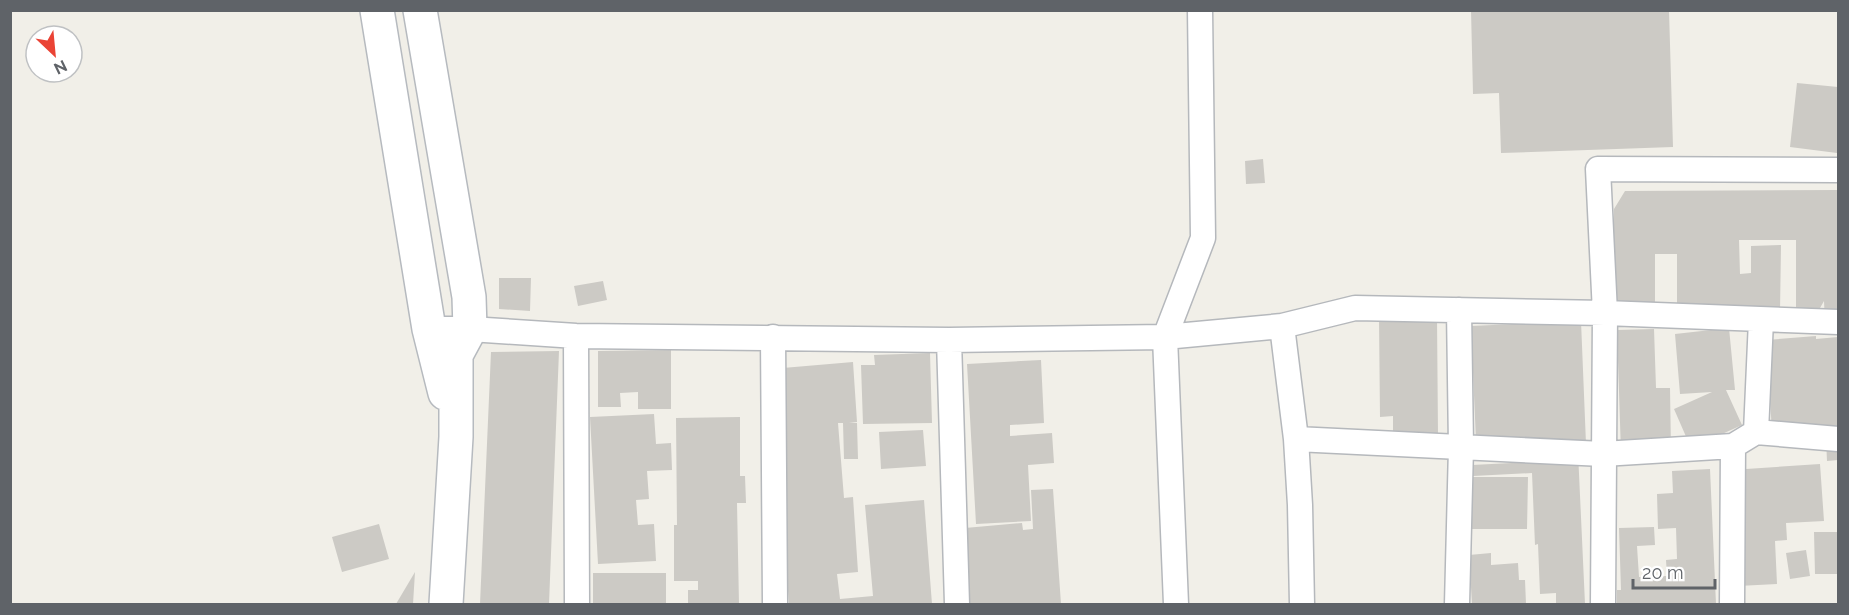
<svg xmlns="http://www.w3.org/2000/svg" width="1849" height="615" viewBox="0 0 1849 615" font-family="Raleway,sans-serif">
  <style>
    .building { fill: #cccac5 }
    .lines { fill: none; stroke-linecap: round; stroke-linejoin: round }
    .minor-casing { stroke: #b5b8bc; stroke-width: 27 }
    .secondary-casing { stroke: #b6babf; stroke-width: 36 }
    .minor { stroke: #fff; stroke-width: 24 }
    .secondary { stroke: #fff; stroke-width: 33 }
  </style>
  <rect width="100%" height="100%" fill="#f1efe8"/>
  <path class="building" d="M1471 10H1669L1673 147 1501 153 1499 93 1473 94Z
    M1797 83 1838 87 1837 153 1790 147Z
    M1263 159 1265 183 1246 184 1245 161Z
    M1838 190V324H1825L1824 301 1816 315H1796V240H1739L1740 274 1751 273V246L1781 245 1780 312 1677 317V254H1655V316H1614V209L1625 191Z
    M499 278H531L530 311 499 309Z
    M603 281 607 300 578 306 574 286Z
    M1437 318 1438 435 1393 436V416L1380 417 1379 319Z
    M1581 321 1586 444 1476 441 1471 326Z
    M1729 328 1735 390H1726L1742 425 1691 448 1674 409 1712 392 1680 394 1675 334Z
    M1654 329 1656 388H1670L1671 452 1621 453 1617 330Z
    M1816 336V339L1838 337V460L1827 461 1826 439 1772 431 1766 340Z
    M671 350V409H638V392L620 393 621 407H598V351Z
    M559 351 549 604H480L491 352Z
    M930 353 932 423 863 424 861 365H875L874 355Z
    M1041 360 1044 423 1010 425V436L1052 433 1054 463 1028 465 1031 521 976 524 967 364Z
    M853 362 857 422 849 423H857L858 459H844L843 423H838L844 498 853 497 858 572 837 574 840 599 873 596 865 505 924 500 932 604H789L771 369Z
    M654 414 656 444 671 443 672 470 647 471 649 499 636 500 638 525 654 524 656 561 598 564 590 417Z
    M740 417V476H745L746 503H737L739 604H688V590H698V581H674V525H677L676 418Z
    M923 430 926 466 881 469 879 432Z
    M1578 452 1585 604H1556V593L1540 594 1538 544 1535 545 1532 473 1473 476 1472 465 1529 462Z
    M1820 464 1824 521 1786 523 1787 540 1775 541 1777 584 1738 586 1731 470Z
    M1710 469 1716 604H1617V590H1621L1619 528 1654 527 1655 545 1637 546 1639 577 1667 576 1666 560 1677 559 1676 528 1658 529 1657 494 1673 493 1672 471Z
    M1471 477H1528L1527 529H1471Z
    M1053 489 1061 604H970L965 528 1022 523 1023 530 1033 529 1031 490Z
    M379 524 389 559 342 572 332 537Z
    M1814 532H1838V574H1815Z
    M1806 550 1810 576 1790 579 1786 553Z
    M1491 553V565L1518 563 1519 580H1525L1526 604H1472L1469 555Z
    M415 572 413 604H396Z
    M593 573H666V604H593Z"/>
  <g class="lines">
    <g class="minor-casing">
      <path id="minor" d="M1282 326 1296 439 1300 505 1302 604
        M429 329H470L576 336 949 340 1165 337 1282 326 1355 308 1605 313 1838 322
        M576 336 577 604
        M773 337 775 604
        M949 340 957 604
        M1756 432 1761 320
        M1296 439 1603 454 1733 446 1756 432 1838 439
        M1176 604 1165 337 1203 238 1200 10
        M1457 604 1461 447 1459 310
        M1603 604 1605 313 1598 169 1838 170
        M1732 604 1733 446"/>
    </g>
    <g class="secondary-casing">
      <path id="secondary" d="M377 10 429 329 445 393
        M420 10 469 297 470 329 456 355V437L446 604"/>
    </g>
    <use href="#minor" class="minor"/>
    <use href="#secondary" class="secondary"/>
  </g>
  <rect width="1849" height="615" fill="none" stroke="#5f6368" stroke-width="24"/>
  <g transform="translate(54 54) rotate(154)"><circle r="28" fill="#ffffff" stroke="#bfc1c3" stroke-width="1.5"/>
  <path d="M0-4.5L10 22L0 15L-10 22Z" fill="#ea4335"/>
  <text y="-9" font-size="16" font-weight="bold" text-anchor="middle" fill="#5f6368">N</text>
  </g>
  <path d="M1633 579v9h82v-9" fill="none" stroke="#5f6368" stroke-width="3"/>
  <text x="1642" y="579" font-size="18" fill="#5f6368" stroke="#ffffff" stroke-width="4.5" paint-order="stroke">20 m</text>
</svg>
